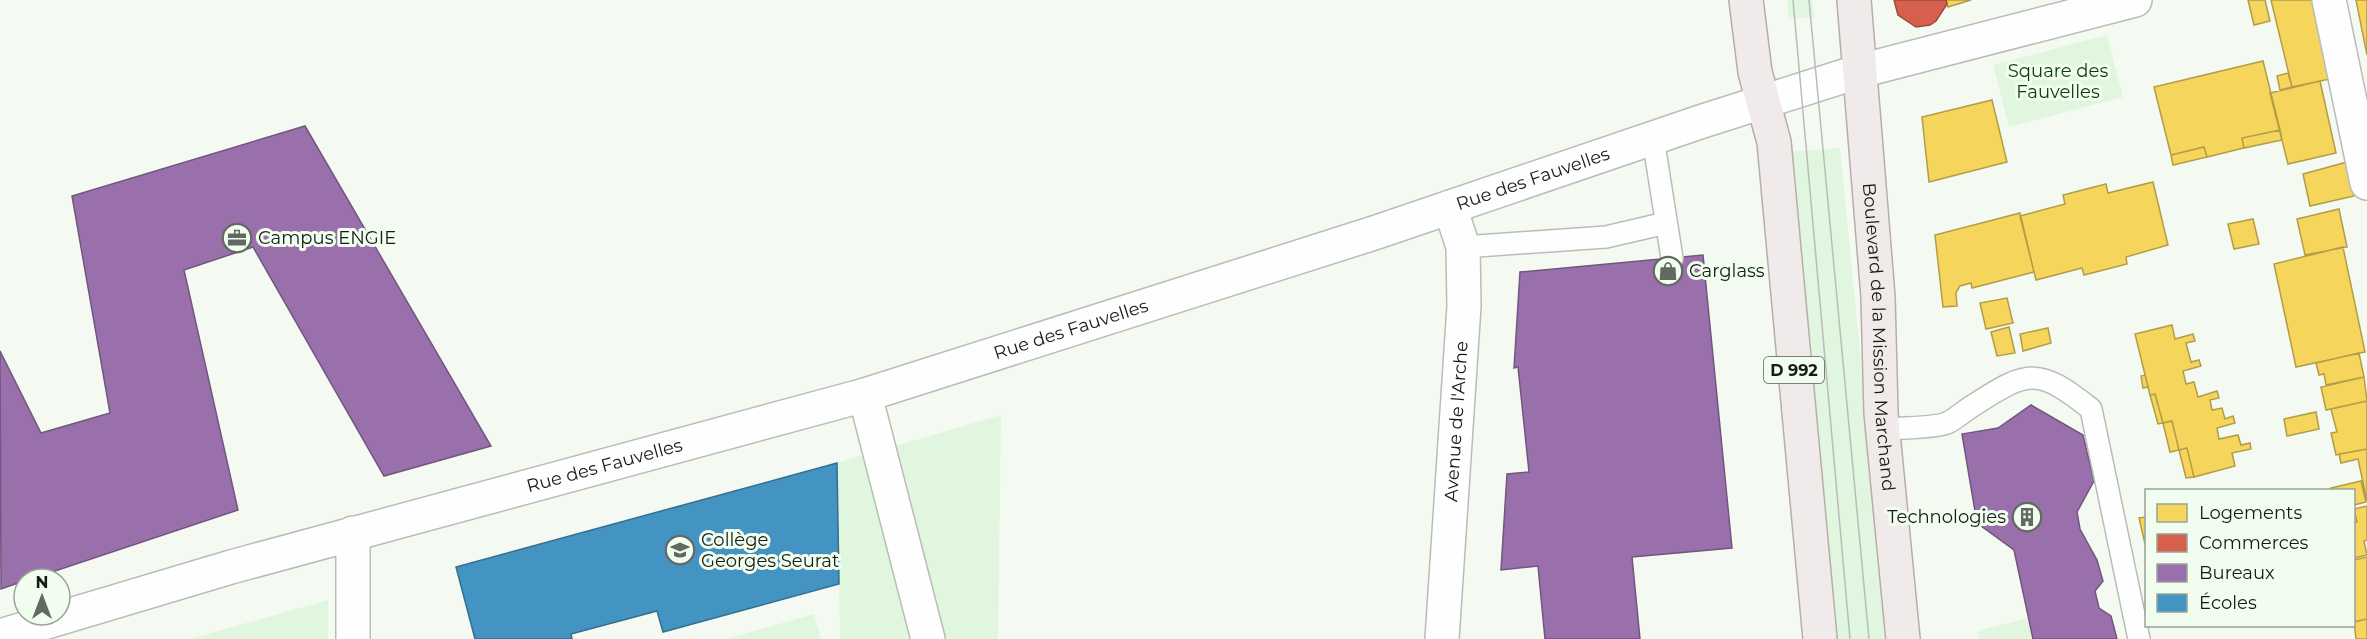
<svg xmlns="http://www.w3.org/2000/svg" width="2367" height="639" viewBox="0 0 2367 639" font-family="Montserrat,sans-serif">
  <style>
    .green { fill: #e1f6de }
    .homes { fill: #f6d55c; stroke: #b29d47; stroke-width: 1.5 }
    .shops { fill: #d6604d; stroke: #9c4b3c; stroke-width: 1.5 }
    .offices { fill: #9970ab; stroke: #71567e; stroke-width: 1.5 }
    .schools { fill: #4393c3; stroke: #356f8f; stroke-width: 1.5 }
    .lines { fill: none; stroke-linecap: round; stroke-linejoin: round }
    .lane-casing { stroke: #b8beb7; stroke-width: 24 }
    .street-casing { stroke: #b8beb7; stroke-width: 36 }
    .primary-casing { stroke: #b8adaa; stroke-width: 36 }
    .lane { stroke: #fdfefd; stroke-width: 21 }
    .street { stroke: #fdfefd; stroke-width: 33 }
    .primary { stroke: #f1eaea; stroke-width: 33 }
    .tram { stroke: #b9bbb9; stroke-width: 1.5 }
    .labels { text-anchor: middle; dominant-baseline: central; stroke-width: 6; stroke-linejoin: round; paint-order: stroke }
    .shield { fill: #f1feef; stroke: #575f56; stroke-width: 1.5 }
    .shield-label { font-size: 16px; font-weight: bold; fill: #151b15 }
    .park-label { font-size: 18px; fill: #0c3e08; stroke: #f1feef }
    .street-label { font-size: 18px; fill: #151b15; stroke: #f1feef }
    .poi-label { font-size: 18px; fill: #151b15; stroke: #f1feef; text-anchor: start }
  </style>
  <rect width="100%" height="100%" fill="#f4faf2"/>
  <path class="green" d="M1787 0H1812L1814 17 1789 19Z
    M2107 35 2123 97 2009 127 1993 65Z
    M1840 148 1888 639H1836L1789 152Z
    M1001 415 998 639H840L837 463Z
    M328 600V639H190Z
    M814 614 821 639H726Z
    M2028 618 2033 639H1979L1978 631Z"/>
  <path class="homes" d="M1946 0H1971L1948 7Z
    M2248 0H2265L2270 21 2254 25Z
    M2271 0H2314L2330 79 2292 87Z
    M2356 0H2367V55Z
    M2263 61 2280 130 2242 138 2244 148 2207 157 2204 147 2171 155 2154 87Z
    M2288 73 2292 87 2280 90 2277 76Z
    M2320 81 2336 153 2288 164 2270 93Z
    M1992 100 2007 162 1929 182 1922 117Z
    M2280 130 2282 140 2244 148 2242 138Z
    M2204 147 2207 157 2173 165 2171 155Z
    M2347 162 2354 196 2310 206 2303 174Z
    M2153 182 2168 245 2126 257 2127 264 2084 275 2082 268 2036 280 2020 216 2065 204 2063 195 2106 184 2108 193Z
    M2339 209 2347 247 2305 255 2297 219Z
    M2020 213 2034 272 1972 288 1971 283 1960 286 1956 293 1957 306 1943 307 1935 235Z
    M2253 219 2259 244 2234 249 2228 224Z
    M2343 247 2365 352 2296 367 2274 264Z
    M2007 298 2013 323 1986 329 1980 303Z
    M2172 325 2175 339 2193 334 2195 341 2186 343 2191 362 2199 360 2201 366 2183 371 2186 384 2194 382 2198 397 2217 391 2219 398 2210 400 2212 410 2222 408 2225 419 2233 416 2235 423 2217 428 2219 439 2238 435 2241 445 2250 443 2251 449 2232 453 2235 466 2194 477 2187 448 2179 450 2172 421 2163 423 2155 394 2150 395 2135 334Z
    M2009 327 2015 353 1997 356 1991 332Z
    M2048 328 2051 343 2023 351 2020 334Z
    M2359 353 2364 377 2326 385 2324 374 2319 375 2316 363Z
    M2145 375 2148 387 2143 388 2141 376Z
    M2364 377 2367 401 2326 410 2321 387Z
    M2155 394 2163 423 2158 424 2150 395Z
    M2367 401V449L2336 455 2331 433 2337 432 2331 409Z
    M2316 412 2319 429 2287 436 2284 419Z
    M2172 421 2179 450 2170 452 2163 423Z
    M2187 448 2194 477 2186 478 2179 450Z
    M2367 449V501L2358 459 2341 463 2339 454Z
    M2361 481 2366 502 2354 505V490H2332L2331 488Z
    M2367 506V540L2364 541 2367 555 2354 558V523L2357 522 2354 509Z
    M2146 517V544H2145L2139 518Z
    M2367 557V619L2354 622V560Z
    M2367 619V639H2356L2354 622Z"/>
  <path class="shops" d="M1894 0H1946L1947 4 1936 21 1930 25 1916 27 1898 15Z"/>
  <path class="offices" d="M305 126 491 446 384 476 253 247 184 270 238 510 31 579H24V581L1 589 0 351 41 433 110 413 72 196Z
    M1703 255 1732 548 1632 557 1640 639H1545L1538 566 1501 570 1507 474 1529 472 1518 367 1514 368 1520 272Z
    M2031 405 2083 435 2094 481 2077 512 2080 529 2097 560 2103 581 2095 591 2099 608 2111 616 2117 639H2033L2014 550 1977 523 1962 434 1998 428Z"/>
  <path class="schools" d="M837 463 839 584 663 632 657 611 571 634 572 639H475L456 567Z"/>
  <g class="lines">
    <g class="lane-casing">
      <path id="lane" d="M1653 138 1672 258
        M1463 247 1606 237 1666 223
        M1882 429C1898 428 1935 428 1947 423 1956 419 1965 410 1974 405 2029 369 2039 368 2091 409L2139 639"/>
    </g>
    <g class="street-casing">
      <g id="street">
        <path d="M2329 0 2367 183"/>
        <path d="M865 395 928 639"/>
        <path id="s1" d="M0 636 231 567 865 395 1374 233 1703 121 1860 71 2135 0"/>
        <path d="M353 639V533"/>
        <path id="s2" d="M1442 639 1464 306 1463 247 1450 207"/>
      </g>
    </g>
    <g class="primary-casing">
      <g id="primary">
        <path d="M1746 0 1755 72 1774 142 1820 639"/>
        <path id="s3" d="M1854 0 1878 297 1881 413 1903 639"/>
      </g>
    </g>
    <use href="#lane" class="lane"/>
    <use href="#street" class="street"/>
    <use href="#primary" class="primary"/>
    <path class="tram" d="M1793 0 1850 639
      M1809 0 1869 639"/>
  </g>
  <defs>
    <g id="office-ring" transform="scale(1.5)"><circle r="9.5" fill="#f1feef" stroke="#636962" stroke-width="1.5"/><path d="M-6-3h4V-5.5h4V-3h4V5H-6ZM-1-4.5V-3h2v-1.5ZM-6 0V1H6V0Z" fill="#636962"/></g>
    <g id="shop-ring" transform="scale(1.5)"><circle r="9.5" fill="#f1feef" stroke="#636962" stroke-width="1.5"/><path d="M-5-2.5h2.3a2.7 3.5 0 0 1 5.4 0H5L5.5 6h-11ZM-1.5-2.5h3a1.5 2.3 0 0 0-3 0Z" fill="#636962"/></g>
    <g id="building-ring" transform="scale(1.5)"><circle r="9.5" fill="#f1feef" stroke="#636962" stroke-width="1.5"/><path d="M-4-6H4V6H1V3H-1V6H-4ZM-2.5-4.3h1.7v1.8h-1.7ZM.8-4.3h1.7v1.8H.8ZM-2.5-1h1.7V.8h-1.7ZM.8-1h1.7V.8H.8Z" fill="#636962"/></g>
    <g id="school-ring" transform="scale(1.5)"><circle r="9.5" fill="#f1feef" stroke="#636962" stroke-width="1.5"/><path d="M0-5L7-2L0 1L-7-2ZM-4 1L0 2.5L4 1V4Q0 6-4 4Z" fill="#636962"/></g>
  </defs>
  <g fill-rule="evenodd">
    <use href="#office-ring" x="237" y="238"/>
    <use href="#shop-ring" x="1668" y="271"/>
    <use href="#building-ring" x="2027" y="517"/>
    <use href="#school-ring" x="680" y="550"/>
  </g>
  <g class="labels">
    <rect class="shield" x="1764" y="357" width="60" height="26" rx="4.5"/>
    <g class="shield-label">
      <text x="1794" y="370">D 992</text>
    </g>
    <g class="park-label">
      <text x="2058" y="71">Square des<tspan x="2058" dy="21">Fauvelles</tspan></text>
    </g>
    <g class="street-label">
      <text stroke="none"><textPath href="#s1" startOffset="1600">Rue des Fauvelles</textPath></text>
      <text stroke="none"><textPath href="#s1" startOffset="1114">Rue des Fauvelles</textPath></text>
      <text stroke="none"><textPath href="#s3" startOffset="338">Boulevard de la Mission Marchand</textPath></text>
      <text stroke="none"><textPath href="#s2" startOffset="218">Avenue de l'Arche</textPath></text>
      <text stroke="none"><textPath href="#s1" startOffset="628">Rue des Fauvelles</textPath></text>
    </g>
    <g class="poi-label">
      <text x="258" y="238">Campus ENGIE</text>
      <text x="1689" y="271">Carglass</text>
      <text x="2006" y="517" text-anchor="end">Technologies</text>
      <text x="701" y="540">Collège<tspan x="701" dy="21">Georges Seurat</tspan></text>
    </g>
  </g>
  <rect x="2145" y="489" width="210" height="138" fill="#f1feef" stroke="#99a398" stroke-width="1.5"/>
  <rect x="2157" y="504" width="30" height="18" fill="#f6d55c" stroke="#99a398" stroke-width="1.5"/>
  <text x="2199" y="519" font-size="18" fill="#151b15">Logements</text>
  <rect x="2157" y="534" width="30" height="18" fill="#d6604d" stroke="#99a398" stroke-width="1.5"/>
  <text x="2199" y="549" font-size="18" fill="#151b15">Commerces</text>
  <rect x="2157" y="564" width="30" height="18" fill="#9970ab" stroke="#99a398" stroke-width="1.5"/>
  <text x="2199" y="579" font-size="18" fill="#151b15">Bureaux</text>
  <rect x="2157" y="594" width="30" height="18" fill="#4393c3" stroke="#99a398" stroke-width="1.5"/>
  <text x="2199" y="609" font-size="18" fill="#151b15">Écoles</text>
  <g transform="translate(42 597)"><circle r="28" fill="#f1feef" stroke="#99a398" stroke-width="1.5"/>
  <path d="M0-4.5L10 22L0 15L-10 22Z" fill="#636962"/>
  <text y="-9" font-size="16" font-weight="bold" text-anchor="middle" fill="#151b15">N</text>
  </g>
</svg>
